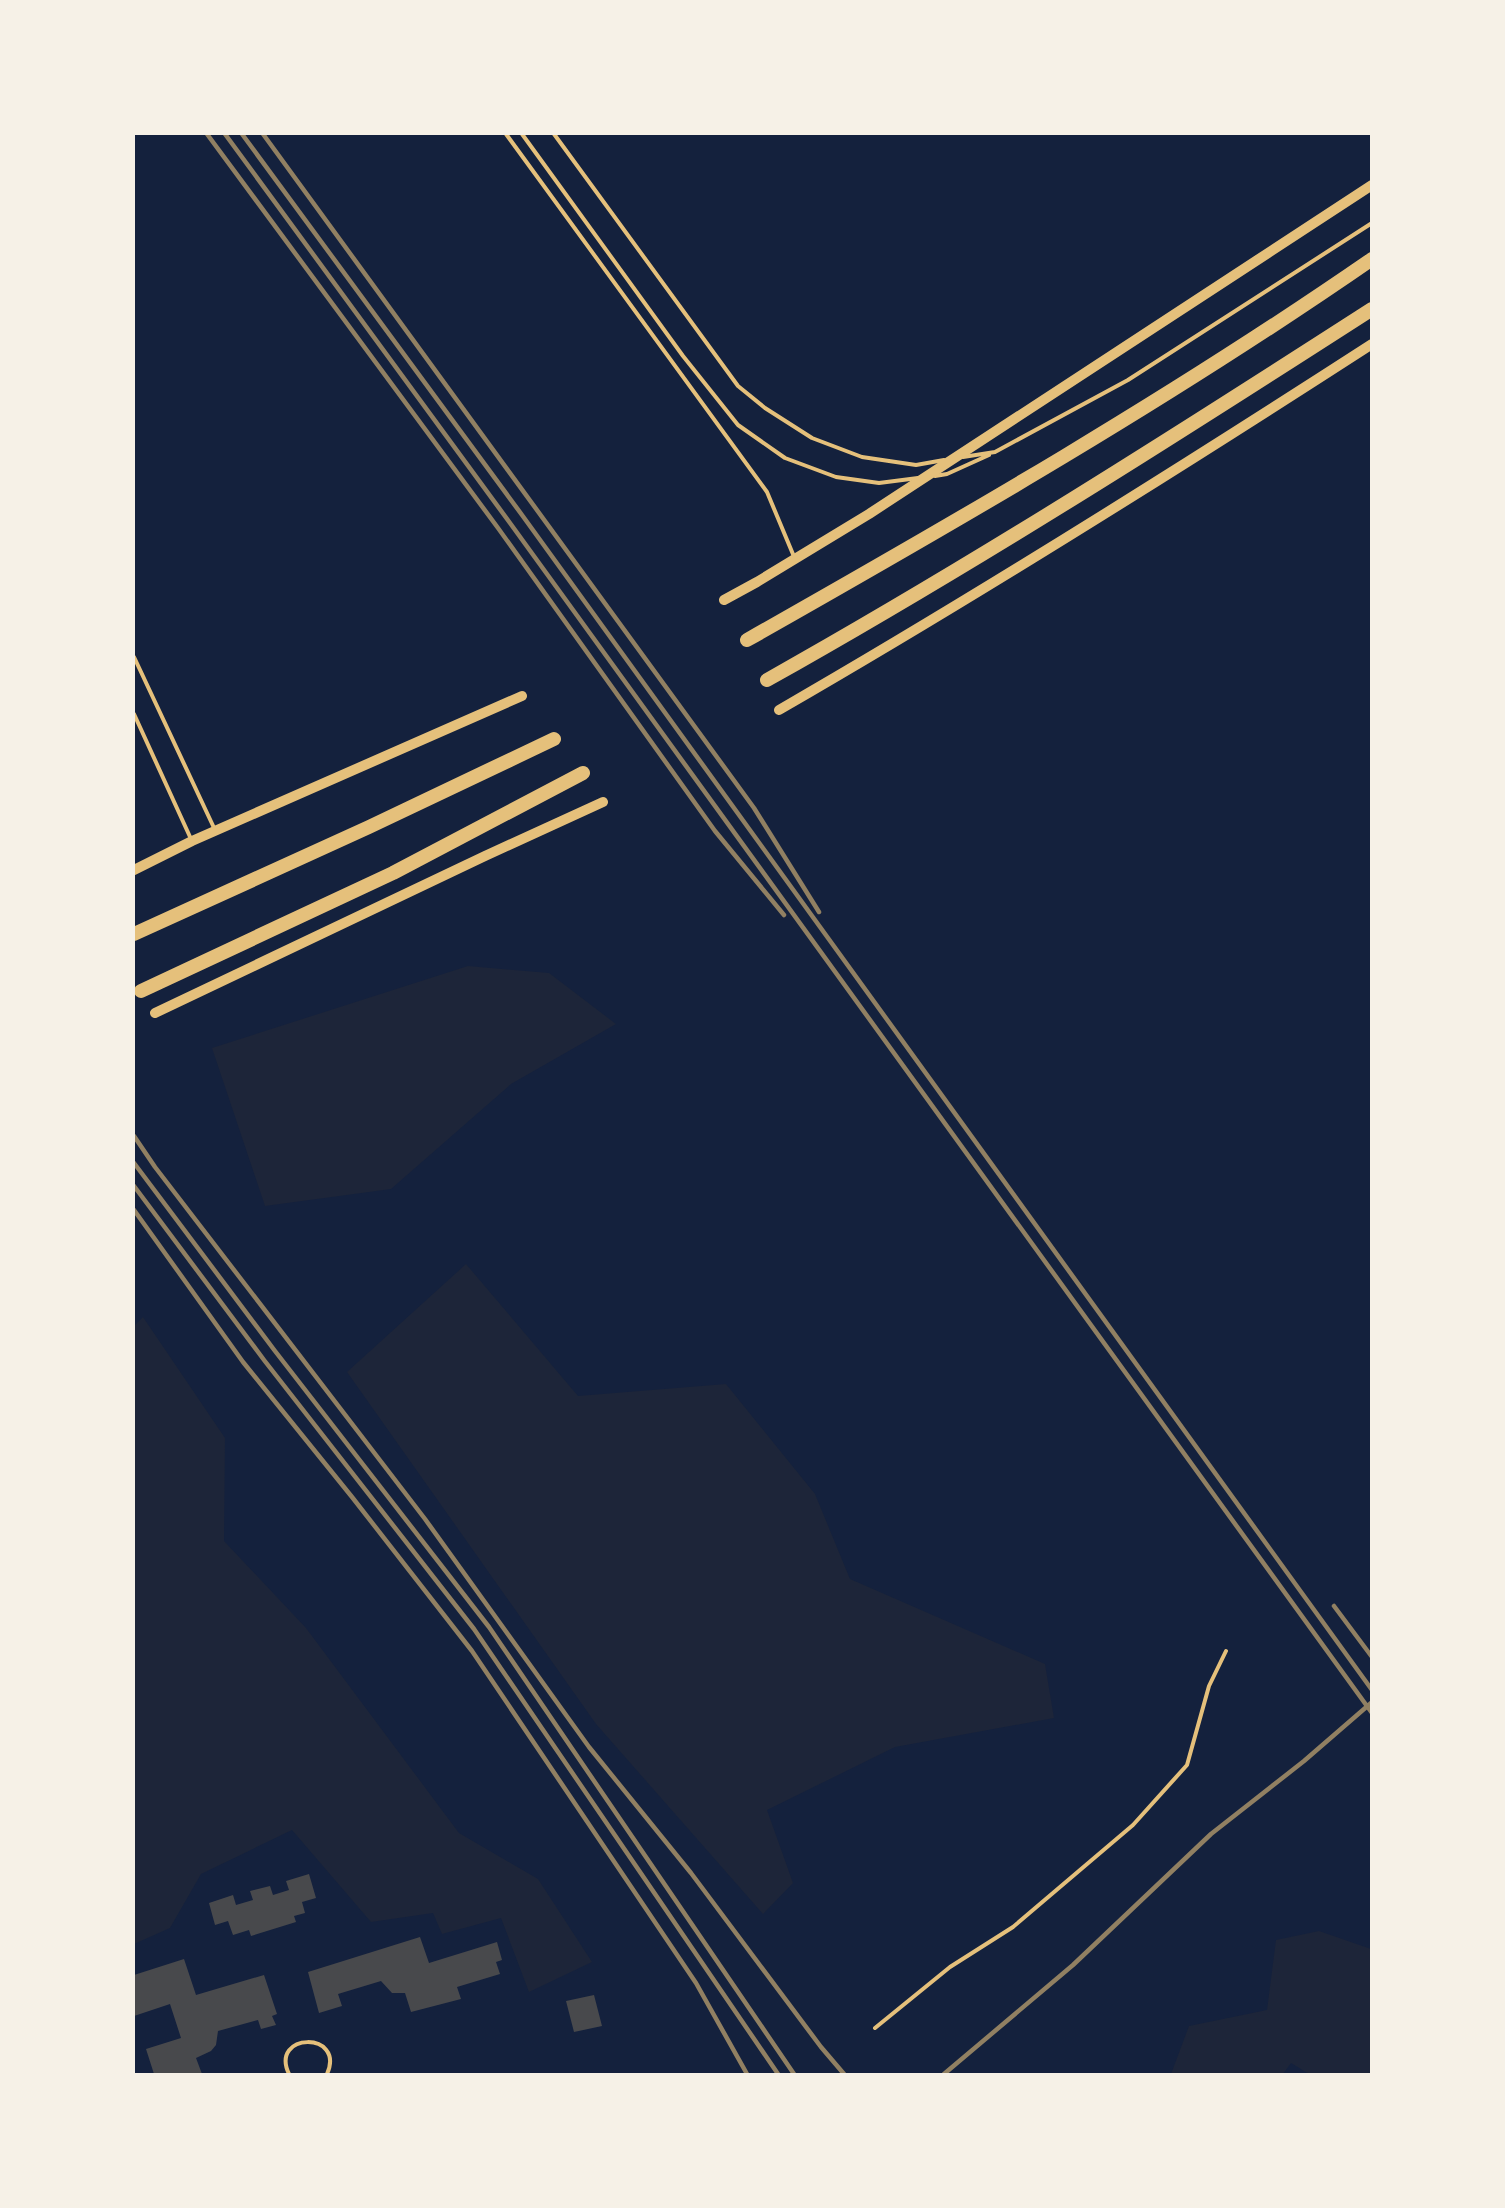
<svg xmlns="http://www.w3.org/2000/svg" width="1505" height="2208" viewBox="0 0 1505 2208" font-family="'Source Serif 4',serif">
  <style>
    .green { fill: #1d2539 }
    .building { fill: #48494c }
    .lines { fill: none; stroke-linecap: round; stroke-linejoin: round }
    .service { stroke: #e5c07b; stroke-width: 4 }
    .secondary { stroke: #e5c07b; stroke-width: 10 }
    .trunk { stroke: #e5c07b; stroke-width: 14 }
    .rail { stroke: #918062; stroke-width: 4.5 }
  </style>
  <rect width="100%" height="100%" fill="#14213d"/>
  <path class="green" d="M468 966 549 973 616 1024 511 1084 391 1189 265 1206 212 1048Z
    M466 1264 578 1396 726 1384 815 1494 850 1579 1045 1664 1054 1718 895 1747 767 1810 793 1883 763 1914 596 1724 347 1372Z
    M143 1317 225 1438 224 1541 306 1628 459 1833 538 1879 592 1962 529 1992 501 1918 442 1934 433 1913 371 1922 292 1830 201 1874 170 1928 134 1944V1326Z
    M1319 1931 1371 1949V2074H1309L1291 2063 1283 2074H1171L1189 2026 1267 2010 1276 1940Z"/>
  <path class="building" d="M309 1874 316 1898 302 1902 305 1913 294 1916 296 1922 251 1936 249 1930 233 1935 228 1921 215 1925 209 1903 233 1895 236 1905 253 1900 250 1891 270 1886 273 1895 289 1890 286 1881Z
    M420 1937 429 1963 497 1942 502 1960 496 1962 500 1974 457 1987 461 1999 411 2012 405 1993H392L381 1981 338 1994 342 2006 319 2013 308 1972Z
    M184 1959 196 1995 264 1975 277 2014 272 2016 276 2025 261 2029 258 2020 218 2031 216 2045 211 2051 196 2058 202 2074H154L146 2049 181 2038 170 2004 134 2016V1975Z
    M594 1995 602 2026 574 2032 566 2001Z"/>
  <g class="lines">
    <path class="service" d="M506 134 767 492 795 559
      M522 134 683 356 738 425 785 458 836 477 879 483 918 478
      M554 134 738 386 765 408 812 438 862 457 916 465 944 460
      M963 457 995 452 1128 380 1372 223
      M935 476 947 474 989 455
      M134 657 215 830
      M134 714 191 839
      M875 2028 950 1967 1013 1927 1133 1825 1187 1765 1209 1686 1226 1651
      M289 2074C269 2032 346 2031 327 2074"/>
    <path class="secondary" d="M724 600 757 582 869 514 1372 185
      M779 710C980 594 1177 470 1372 344
      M134 870 192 841 522 696
      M155 1013 485 856 603 802"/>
    <path class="trunk" d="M747 640C959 520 1171 398 1372 259
      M767 680C974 564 1173 437 1372 309
      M134 934 369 827 554 739
      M141 991 393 873 583 773"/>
    <path class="rail" d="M207 134 498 528 715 831 784 915
      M225 134 510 523 1372 1713
      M242 134 522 515 1372 1690
      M263 134 754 808 819 912
      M134 1136 155 1167 425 1519 589 1747 691 1873 821 2047 844 2074
      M134 1163 275 1351 489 1627 794 2074
      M134 1186 264 1360 474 1629 778 2074
      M134 1210 243 1362 352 1497 472 1651 696 1983 747 2074
      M1334 1606 1372 1657
      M944 2074 1073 1965 1211 1834 1304 1761 1371 1703"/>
  </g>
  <rect width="1505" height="2208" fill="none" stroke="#f6f1e7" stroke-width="270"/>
</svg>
